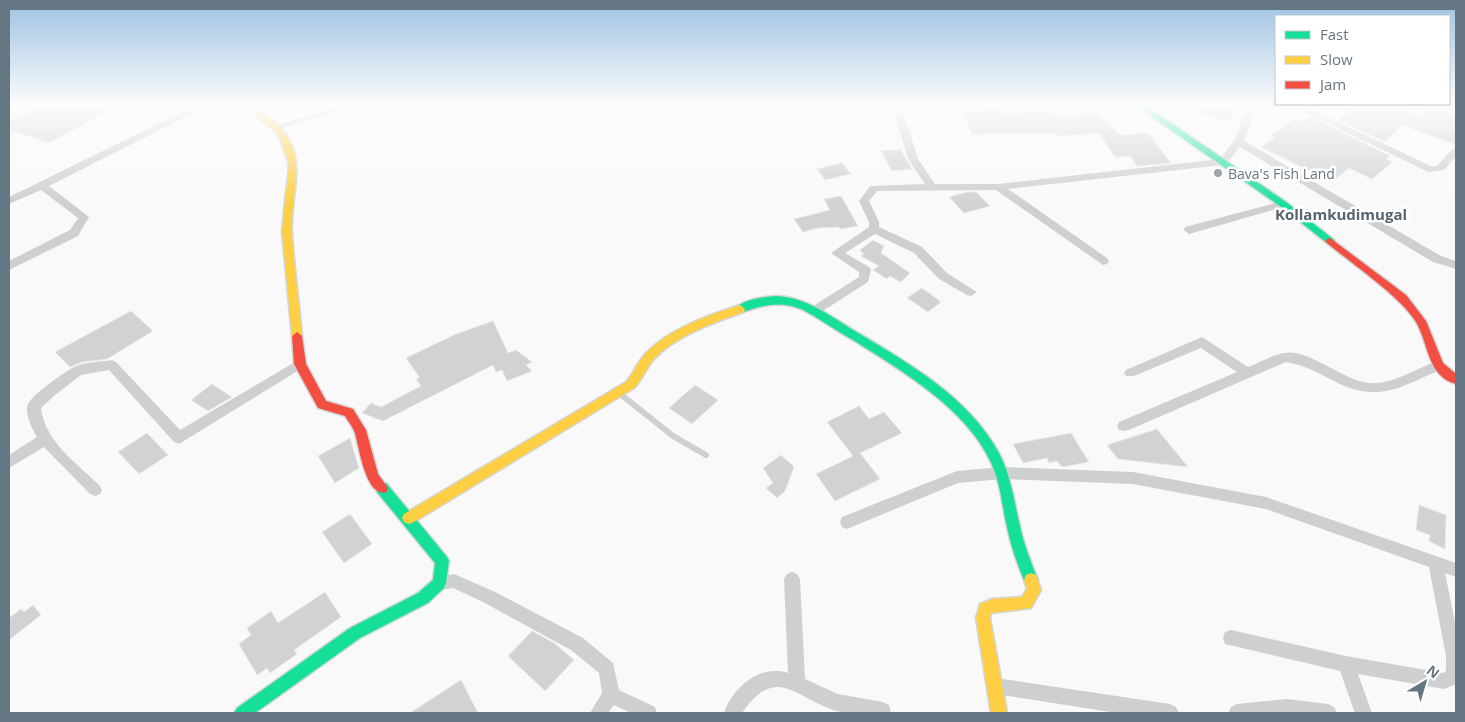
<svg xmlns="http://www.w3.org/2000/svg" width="1465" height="722" viewBox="0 0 1465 722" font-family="'Open Sans',sans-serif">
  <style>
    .building { fill: #d0d2d3; stroke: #e8e8e8 }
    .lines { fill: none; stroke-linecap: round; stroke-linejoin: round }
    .fast-casing { stroke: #d5d6d7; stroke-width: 3 }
    .slow-casing { stroke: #d5d6d7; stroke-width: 3 }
    .jam-casing { stroke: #d5d6d7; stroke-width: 3 }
    .lane { stroke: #cecfd0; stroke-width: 6 }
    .street { fill: #cecfd0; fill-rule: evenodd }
    .fast { fill: #16e098; fill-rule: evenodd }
    .slow { fill: #ffcf43; fill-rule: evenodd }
    .jam { fill: #f24e42; fill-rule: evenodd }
    .poi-dot { fill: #99a4ac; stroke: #fff; stroke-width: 2 }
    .labels { text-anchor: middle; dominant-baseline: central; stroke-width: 5; stroke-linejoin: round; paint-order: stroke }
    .poi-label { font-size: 14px; fill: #657683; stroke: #fff; text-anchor: start }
    .neighbourhood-label { font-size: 15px; font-weight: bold; fill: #57646e; stroke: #fff }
  </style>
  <rect width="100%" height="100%" fill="#f9f9f9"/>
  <path class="building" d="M38 105H119L49 143 9 130V121Z
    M959 105 982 112 988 107H1000L1008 114 1048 109 1055 116 1098 112 1120 135 1148 133 1171 163 1137 166 1130 156 1115 157 1099 133 1057 136 1054 133 972 134Z
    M1183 105H1216L1234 110 1229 122 1182 109Z
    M1354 105H1392L1419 116 1430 105 1456 115V145L1402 125 1385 142 1339 120Z
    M1309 116 1390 156 1386 159 1393 162 1372 179 1349 168 1332 182 1261 147 1275 138 1271 135 1296 118 1303 121Z
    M900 149 912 169 892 171 881 151Z
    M842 163 851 174 825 180 817 169Z
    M967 192H976L990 206 964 213 949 197Z
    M841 196 858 226 840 229 839 227 818 228 803 232 794 219 830 210 824 199Z
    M873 240 884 246 881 253 910 273 904 279 900 282 890 276 887 279 873 270 879 266 861 256 864 254 860 250Z
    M922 288 941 302 928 312 907 298Z
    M131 311 153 331 107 359 82 362 70 367 55 352Z
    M493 321 508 353 516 350 532 362 526 365 532 371 507 381 502 370 496 372 493 365 383 421 362 413 371 403 381 407 421 386 416 379 420 378 406 358 454 335Z
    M212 384 232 397 208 411 191 400Z
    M695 385 718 400 692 424 669 408Z
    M859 406 869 419 884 412 902 433 860 453 880 479 835 501 816 474 853 456 827 422Z
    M1157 429 1188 467 1118 459 1107 445Z
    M147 433 168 455 139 474 118 452Z
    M1071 433 1089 462 1062 467 1057 461 1049 463 1047 458 1023 463 1013 444Z
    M350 438 359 468 335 483 318 456Z
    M781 455 794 467 785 491 777 498 766 488 773 483 763 468Z
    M1419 505 1446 515 1445 549 1429 541 1430 535 1416 530Z
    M350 514 372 544 344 563 322 532Z
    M325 592 341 617 294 650 297 654 270 673 267 668 257 675 239 644 251 635 247 628 271 611 278 623Z
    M33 605 41 615 9 640V618L21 609 24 612Z
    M532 631 554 643 574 660 545 691 508 656Z
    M461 680 478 713H410Z"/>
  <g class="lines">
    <g class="fast-casing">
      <path id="fast" d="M1135 105H1145L1286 202 1333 239 1335 241 1333 243H1327L1280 206Z
        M776 296C806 297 830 316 855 331 908 363 968 396 999 453 1011 476 1014 501 1020 526 1024 545 1031 562 1038 580L1036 585 1031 587 1026 585C1018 566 1011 547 1007 527 1002 506 1001 485 992 465 968 409 902 371 853 340 835 330 819 318 801 309 778 300 762 306 740 313L735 309C743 299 763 297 776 296Z
        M382 482 387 484 447 557 449 561 446 583 444 588 428 603 360 638 255 713H234L237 708 350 628 418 593 433 580 435 563 377 492 376 488 377 484Z"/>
    </g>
    <g class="slow-casing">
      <path id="slow" d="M242 105C254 105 259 111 269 118 314 151 289 189 292 234 294 268 299 302 302 336L297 340 292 336 282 231 289 164 279 136 273 129Z
        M740 305 745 309 744 312C713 323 677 335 654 359 646 368 642 380 634 388L414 522 409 524 404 522 402 518 404 514 626 382C634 373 638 361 646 353 669 329 709 315 740 305Z
        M1031 573 1036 575 1041 590 1031 608 991 613 990 618 1007 713H991L976 618 980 604 992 599 1022 597 1027 589 1024 580 1026 575Z"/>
    </g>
    <g class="jam-casing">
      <path id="jam" d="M1330 238 1406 295 1426 321 1443 363 1456 374V384C1427 376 1429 344 1416 322 1400 296 1352 264 1327 243L1325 241 1327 239Z
        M297 332 302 336 306 364 326 401 353 409 366 430 378 474 388 488 387 492C366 499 359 447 355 433 353 427 348 421 345 416L318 408 294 364 292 336Z"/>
    </g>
    <path class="lane" d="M619 393 673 436 706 455"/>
    <path class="street" d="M197 105H209L49 186 89 217 78 236 9 270V261L70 230 78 218 41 190 9 204V197Z
      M342 105H358L276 130 271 127Z
      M892 105H901L918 159 935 184H998L1220 159 1234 141 1248 105H1257L1244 141 1441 256 1456 261V269L1433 262 1240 147 1226 164 1223 165 1008 189 1107 258 1109 261 1107 264 1103 265 996 190 877 191 869 201 879 222V227L922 247 947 273 977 292 971 296 967 295 939 279 914 253 875 234 845 253 869 267 871 270 868 282 818 314H810L808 311 810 308 859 277V272L831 253 869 227V222L859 201 870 186 925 184 908 159Z
      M1290 105H1302L1433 167 1437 166 1453 148 1456 147V156L1444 170 1428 172Z
      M1283 201 1288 204 1287 206 1189 234 1184 230 1185 227Z
      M1202 337 1248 367C1259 363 1272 355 1284 353 1309 348 1343 381 1369 383 1393 385 1416 368 1438 361L1442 363 1444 366 1442 369C1404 385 1382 403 1340 384 1322 375 1306 365 1286 362L1129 430 1124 431 1119 430 1117 426 1119 422 1237 372 1201 348 1134 376H1126L1124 373 1126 370Z
      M300 359 304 361 306 364 304 367 179 444 174 442 109 370 81 375 55 395 41 408C45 442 77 463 100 486L102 490 100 494 95 496 90 494 44 447 9 468V455L37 437C32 429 24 413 28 404 33 394 63 373 74 367 84 362 100 362 112 360L116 362 180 430Z
      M1003 467 1133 472 1266 497 1456 563V577L1445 573 1456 627V684L1444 689 1358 674 1372 713H1355L1340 671 1225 644 1223 638 1225 632 1231 630 1346 656 1443 673 1446 671V656L1429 567 1266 509 1133 484 1003 479 958 483 847 529 842 527 840 522 842 517 957 471Z
      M792 572 797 574 800 579 805 679 838 694 883 702 889 705 891 713C873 713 854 716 837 711 794 698 777 663 742 713H724C733 687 760 664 788 673L784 579 787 574Z
      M454 574 495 592 583 638 613 663 619 690 655 707 657 713H631L614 705 608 713H590L602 693 599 673 571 650 483 602 453 588 439 590 434 588 431 583 434 578Z
      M996 678 1170 704 1176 707 1179 713H1117L996 694 990 692 988 686 990 680Z
      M1287 699 1328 704 1334 707 1337 713H1228L1231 707 1237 704Z"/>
    <use href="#fast" class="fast"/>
    <use href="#slow" class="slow"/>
    <use href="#jam" class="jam"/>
  </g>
  <linearGradient id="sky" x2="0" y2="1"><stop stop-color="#9dc2e2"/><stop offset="0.51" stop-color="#fcfcfc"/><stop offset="1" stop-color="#fcfcfc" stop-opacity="0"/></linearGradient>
  <rect width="1465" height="206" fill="url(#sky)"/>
  <circle class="poi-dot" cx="1218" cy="173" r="5"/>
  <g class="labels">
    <g class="poi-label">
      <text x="1228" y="173">Bava's Fish Land</text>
    </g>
    <g class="neighbourhood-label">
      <text x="1341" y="214">Kollamkudimugal</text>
    </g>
  </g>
  <rect width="1465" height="722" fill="none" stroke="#657683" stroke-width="20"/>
  <rect x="1275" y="15" width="175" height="90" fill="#ffffff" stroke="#c1c8cd"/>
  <rect x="1285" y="31" width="25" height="8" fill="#16e098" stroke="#c1c8cd"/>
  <text x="1320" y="40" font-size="15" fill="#657683">Fast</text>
  <rect x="1285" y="56" width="25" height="8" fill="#ffcf43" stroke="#c1c8cd"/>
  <text x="1320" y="65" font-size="15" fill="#657683">Slow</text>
  <rect x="1285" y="81" width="25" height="8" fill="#f24e42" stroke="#c1c8cd"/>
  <text x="1320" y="90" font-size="15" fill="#657683">Jam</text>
  <g transform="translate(1425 682) rotate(38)" stroke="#ffffff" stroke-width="4" paint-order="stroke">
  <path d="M0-4L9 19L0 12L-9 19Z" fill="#657683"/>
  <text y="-8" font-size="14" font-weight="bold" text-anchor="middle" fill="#657683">N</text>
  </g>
</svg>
